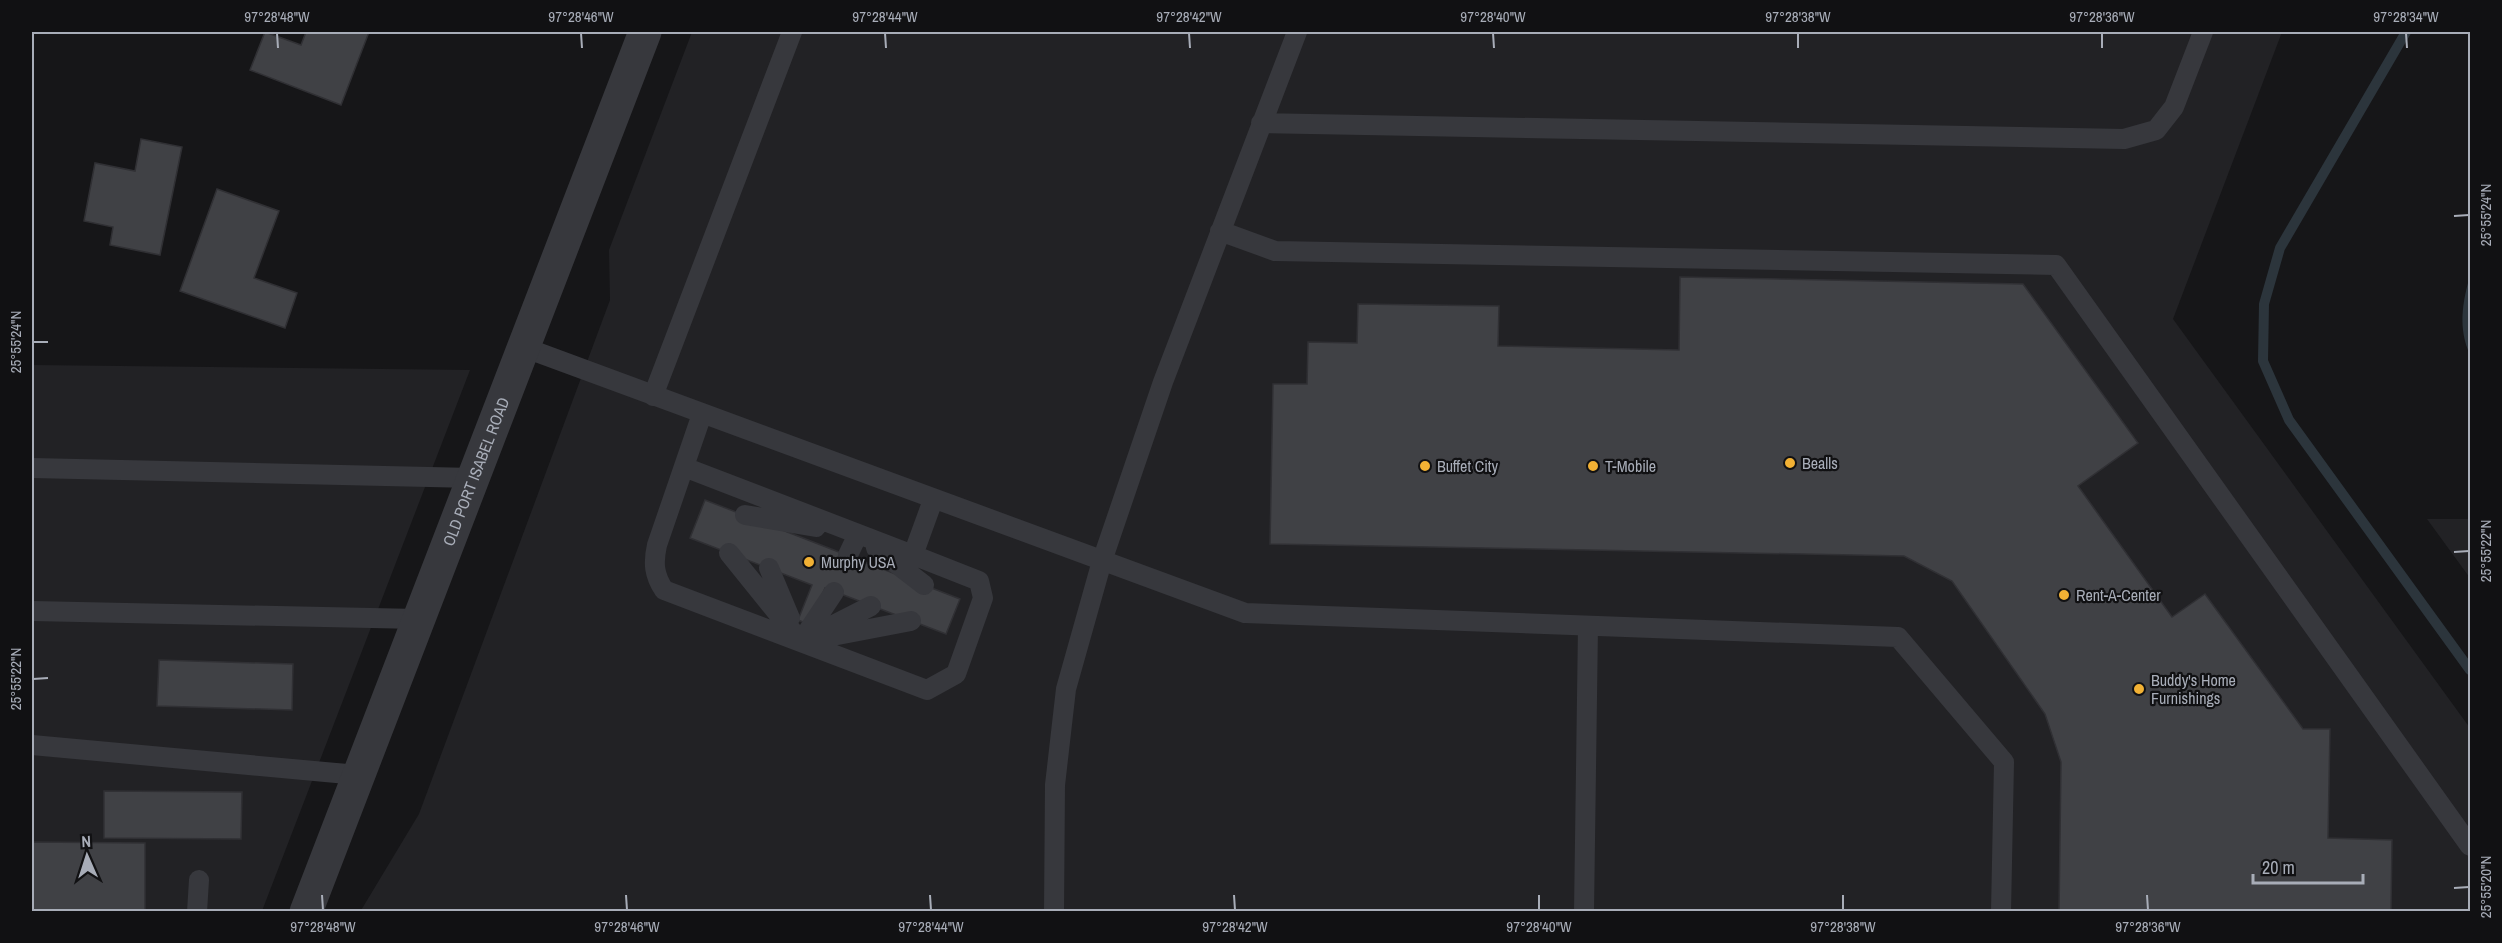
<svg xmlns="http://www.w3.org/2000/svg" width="2502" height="943" viewBox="0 0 2502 943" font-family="'Archivo Narrow',sans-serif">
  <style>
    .built { fill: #222225 }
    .water { fill: #2c353c }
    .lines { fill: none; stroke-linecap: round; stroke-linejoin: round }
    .stream { stroke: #2c353c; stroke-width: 10 }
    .building { fill: #404145; stroke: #303034; stroke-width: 1.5 }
    .service { stroke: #37383d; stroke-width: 20 }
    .tertiary { stroke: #37383d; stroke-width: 33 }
    .ticks { fill: none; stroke: #a8adb8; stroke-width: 2 }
    .poi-dot { fill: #f2b134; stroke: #111113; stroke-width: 2 }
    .labels { text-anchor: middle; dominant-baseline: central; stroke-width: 4.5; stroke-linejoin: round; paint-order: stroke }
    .poi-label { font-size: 16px; fill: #a8adb8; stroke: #111113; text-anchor: start }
    .street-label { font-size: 16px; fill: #a8adb8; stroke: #111113 }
    .neatline { fill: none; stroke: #a8adb8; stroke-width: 2 }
    .ticks-label { font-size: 15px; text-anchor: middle; fill: #a8adb8 }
  </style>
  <rect width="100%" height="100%" fill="#161618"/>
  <path class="built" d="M692 32H2282L2173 319 2470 728V911L360 912 419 814 610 300 609 250Z
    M32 365 470 370 262 911 32 912Z
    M2427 519H2470V578Z"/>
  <path class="water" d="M2470 276V355C2458 329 2462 303 2470 276Z"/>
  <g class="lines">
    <path class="stream" d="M2406 32 2280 248 2264 304 2263 361 2289 420 2470 670"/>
  </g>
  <path class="building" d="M265 32 301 45 306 32H369L341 105 250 70Z
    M141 139 182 147 160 255 110 245 113 227 84 221 95 163 135 171Z
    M217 189 279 211 254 278 297 293 285 328 180 291Z
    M1680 277 2023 284 2138 443 2078 486 2172 617 2205 594 2303 729H2330L2328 838 2392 840 2391 912H2059L2061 762 2045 714 1952 581 1904 556 1270 544 1273 384H1307L1308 342 1357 343 1358 304 1499 306 1498 346 1679 350Z
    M705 500 960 599 946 634 825 588 810 625 798 620 812 585 690 538Z
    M159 660 293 664 292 710 157 706Z
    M104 791 242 792 241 839 104 838Z
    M32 842 145 843V912H32Z"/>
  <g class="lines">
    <path class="service" d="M1261 123 2124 139 2156 130 2174 107 2203 32
      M1220 231 1275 251 2056 265 2470 846
      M523 347 1245 613 1898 637 2004 762 2001 912
      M653 396 792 32
      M702 414 657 545C653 563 654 575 664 590L927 690 956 674 983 598 979 581 913 555 933 500
      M684 467 913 555
      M32 468 473 478
      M745 515 816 527
      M876 548 924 585
      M729 553 801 642
      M848 555 858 534
      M769 568 790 618
      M32 611 418 619
      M822 631 871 606
      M802 640 834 592
      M801 642 911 621
      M32 745 358 775
      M197 912 199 880
      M1054 912 1055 785 1066 689 1102 561 1163 382 1297 32
      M1584 912 1588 626"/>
    <path class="tertiary" id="s1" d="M306 912 645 32"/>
  </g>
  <path class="ticks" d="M277 33 278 48M581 33 582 48M885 33 886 48M1189 33 1190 48M1493 33 1494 48M1798 33V48M2102 33V48M2406 33 2407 48M2454 216 2469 215M33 342H48M2454 552 2469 551M33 679 48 678M2454 888 2469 887M322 895 323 910M626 895 627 910M930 895 931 910M1234 895 1235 910M1539 895V910M1843 895V910M2147 895 2148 910"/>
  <g class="poi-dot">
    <circle cx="1790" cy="463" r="6"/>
    <circle cx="1425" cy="466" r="6"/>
    <circle cx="1593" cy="466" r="6"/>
    <circle cx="809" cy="562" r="6"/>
    <circle cx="2064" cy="595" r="6"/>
    <circle cx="2139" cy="689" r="6"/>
  </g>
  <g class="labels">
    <g class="poi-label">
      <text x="1802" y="463">Bealls</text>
      <text x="1437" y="466">Buffet City</text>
      <text x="1605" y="466">T-Mobile</text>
      <text x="821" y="562">Murphy USA</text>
      <text x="2076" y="595">Rent-A-Center</text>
      <text x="2151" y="680">Buddy's Home<tspan x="2151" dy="18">Furnishings</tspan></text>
    </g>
    <g class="street-label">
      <text stroke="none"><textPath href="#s1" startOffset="472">OLD PORT ISABEL ROAD</textPath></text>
    </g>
  </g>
  <rect width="2502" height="943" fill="none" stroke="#111113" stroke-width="66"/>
  <g transform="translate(87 856) rotate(357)" stroke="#111113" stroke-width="4.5" paint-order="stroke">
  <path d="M0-4.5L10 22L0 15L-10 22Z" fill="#a8adb8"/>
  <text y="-9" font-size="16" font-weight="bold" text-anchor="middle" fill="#a8adb8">N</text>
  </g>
  <path d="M2253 874v9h110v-9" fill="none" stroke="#a8adb8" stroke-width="3"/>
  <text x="2262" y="874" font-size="18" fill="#a8adb8" stroke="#111113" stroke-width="4.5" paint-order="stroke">20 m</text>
  <rect x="33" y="33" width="2436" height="877" class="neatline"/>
  <g class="ticks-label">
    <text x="277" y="22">97°28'48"W</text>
    <text x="581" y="22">97°28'46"W</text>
    <text x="885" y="22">97°28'44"W</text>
    <text x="1189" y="22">97°28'42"W</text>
    <text x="1493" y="22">97°28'40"W</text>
    <text x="1798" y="22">97°28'38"W</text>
    <text x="2102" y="22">97°28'36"W</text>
    <text x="2406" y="22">97°28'34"W</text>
    <text transform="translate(2486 215) rotate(-90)" y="5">25°55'24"N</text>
    <text transform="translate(16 342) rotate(-90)" y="5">25°55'24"N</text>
    <text transform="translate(2486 551) rotate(-90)" y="5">25°55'22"N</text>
    <text transform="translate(16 679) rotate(-90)" y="5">25°55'22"N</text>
    <text transform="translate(2486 887) rotate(-90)" y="5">25°55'20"N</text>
    <text x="323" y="932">97°28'48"W</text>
    <text x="627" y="932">97°28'46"W</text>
    <text x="931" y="932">97°28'44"W</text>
    <text x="1235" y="932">97°28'42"W</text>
    <text x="1539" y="932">97°28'40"W</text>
    <text x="1843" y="932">97°28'38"W</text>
    <text x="2148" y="932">97°28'36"W</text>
  </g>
</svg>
